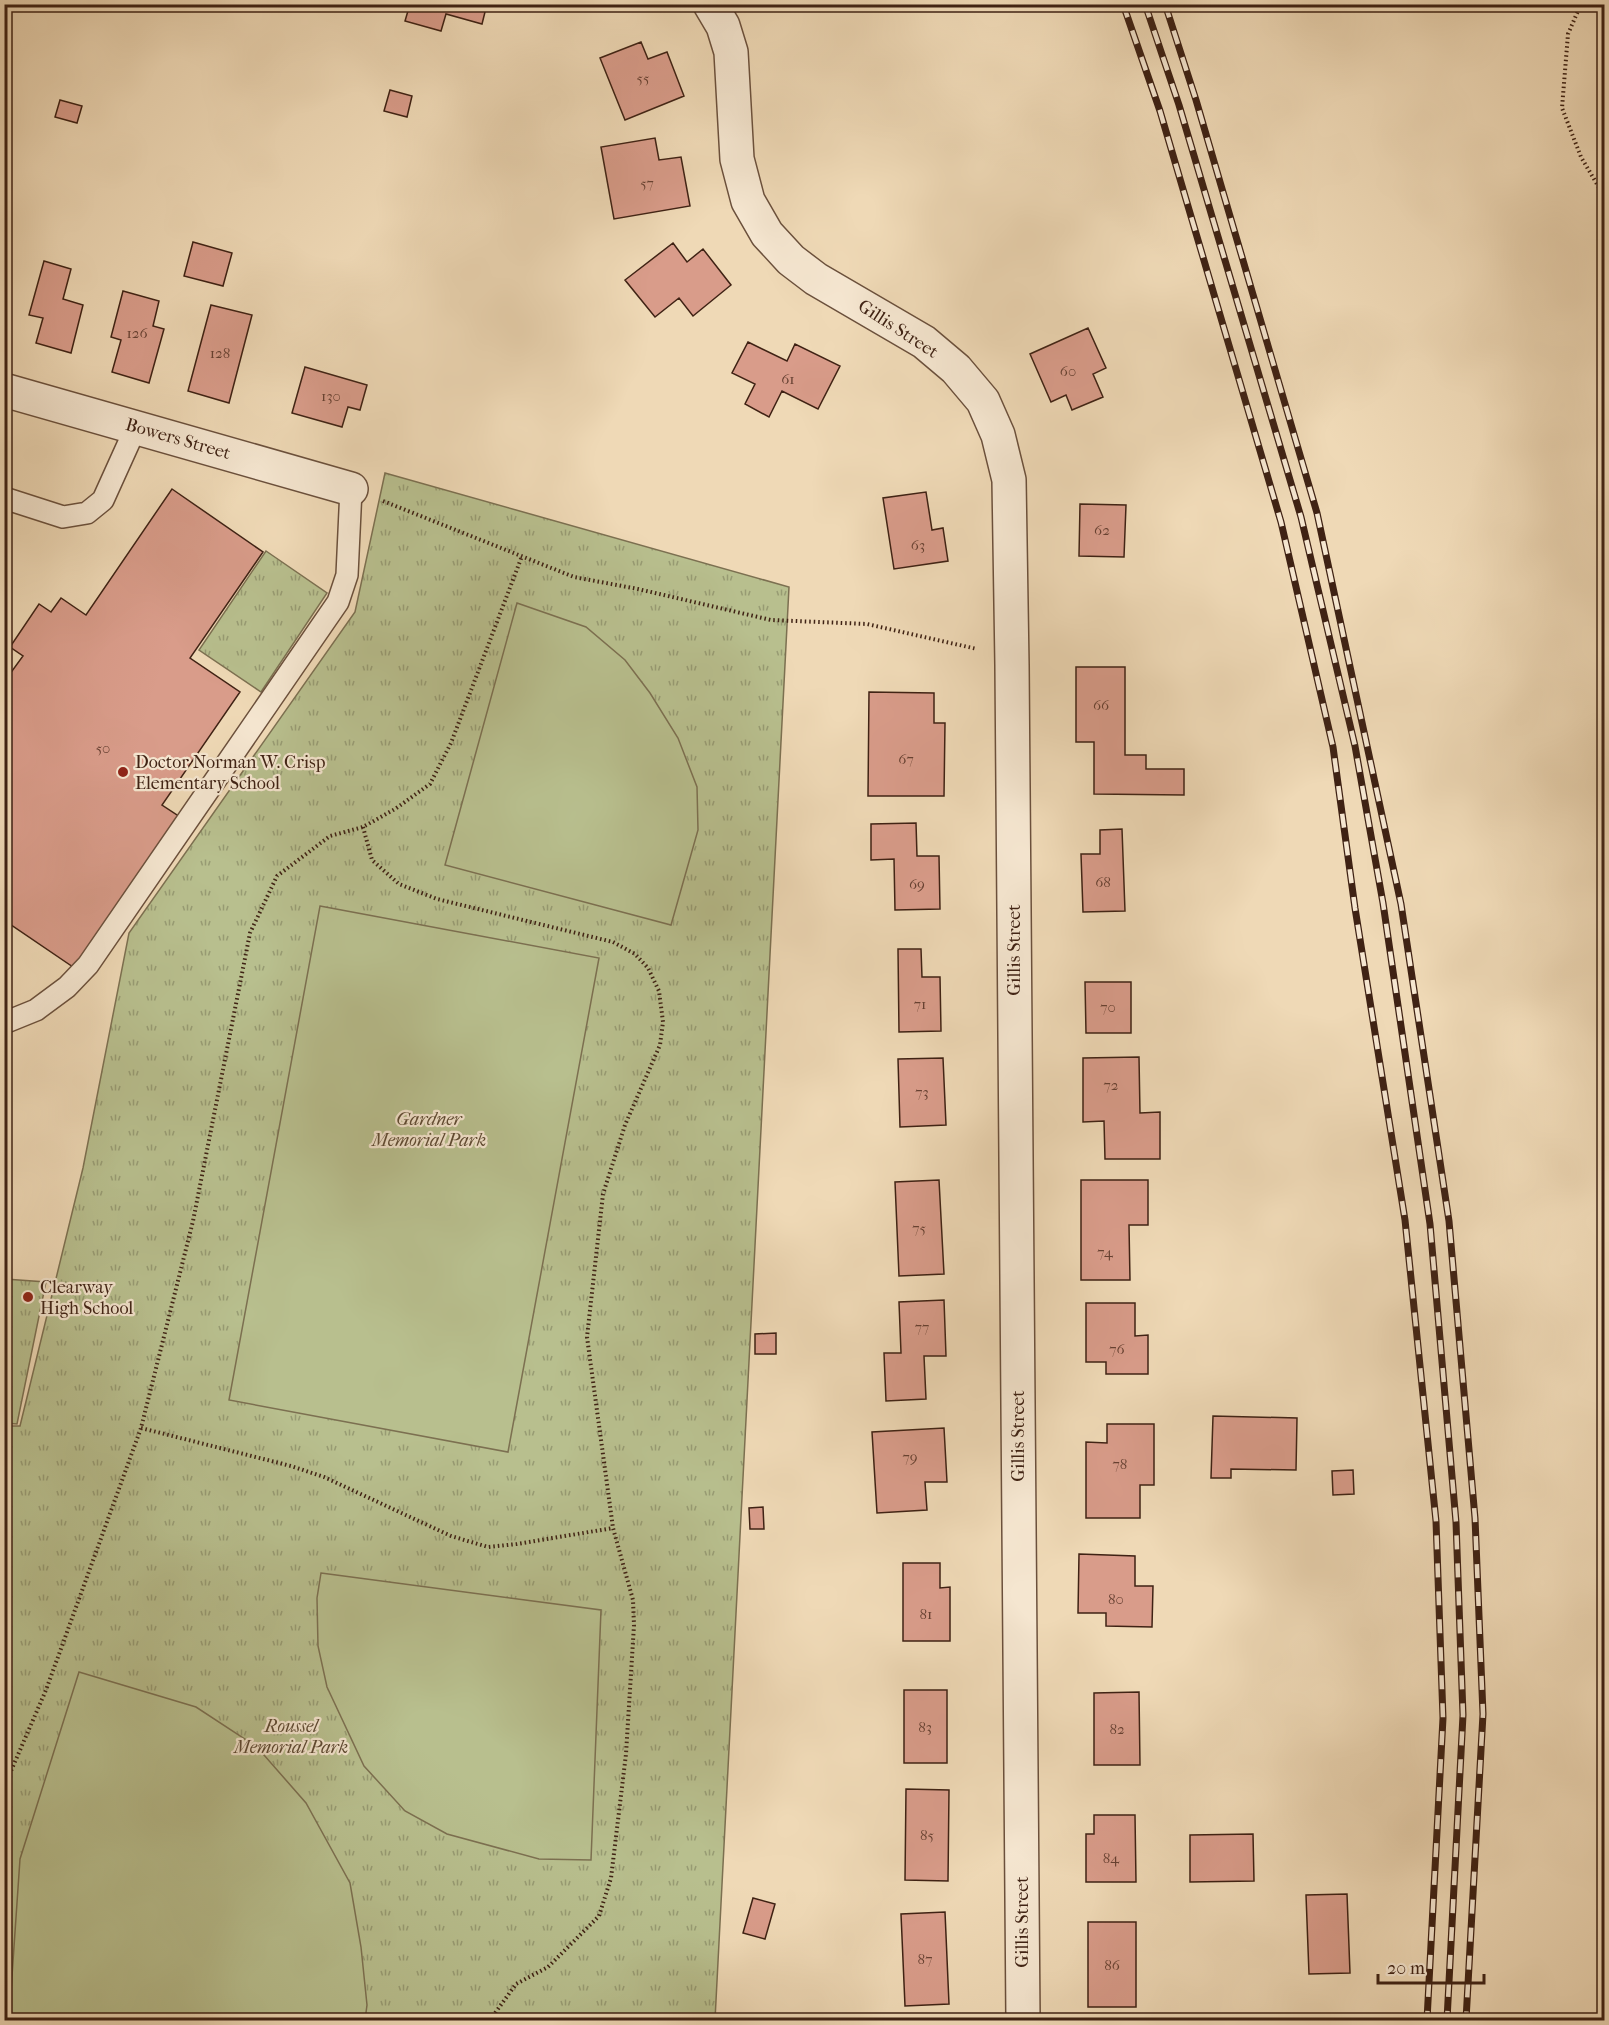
<svg xmlns="http://www.w3.org/2000/svg" width="1609" height="2025" viewBox="0 0 1609 2025" font-family="'IM FELL French Canon',serif">
  <style>
    .grass { fill: url(#grass-tufts); stroke: #7c7051; stroke-width: 1.5 }
    .pitch { fill: #b8bf8e; stroke: #7c7051; stroke-width: 1.5 }
    .building { fill: #d99c8a; stroke: #3f2214; stroke-width: 1.5 }
    .lines { fill: none; stroke-linecap: round; stroke-linejoin: round }
    .service-casing { stroke: #6b503c; stroke-width: 24 }
    .minor-casing { stroke: #6b503c; stroke-width: 36 }
    .path { stroke: #3f2214; stroke-width: 4; stroke-dasharray: 1.5 3; stroke-linecap: butt }
    .service { stroke: #f5e6d0; stroke-width: 21 }
    .minor { stroke: #f5e6d0; stroke-width: 33 }
    .rail-casing { stroke: #3f2214; stroke-width: 7 }
    .rail { stroke: #f5e6d0; stroke-width: 4.5; stroke-dasharray: 14; stroke-linecap: butt }
    .poi-dot { fill: #8f2418; stroke: #f5e6d0; stroke-width: 2 }
    .labels { text-anchor: middle; dominant-baseline: central; stroke-width: 4.5; stroke-linejoin: round; paint-order: stroke }
    .number-label { font-size: 15px; fill: #664032 }
    .street-label { font-size: 18px; fill: #3f2214; stroke: #f5e6d0 }
    .poi-label { font-size: 18px; fill: #3f2214; stroke: #f5e6d0; text-anchor: start }
    .park-label { font-size: 18px; font-style: italic; fill: #5d4932; stroke: #f5e6d0 }
  </style>
  <defs>
    <pattern id="grass-tufts" width="24" height="20" patternUnits="userSpaceOnUse" patternTransform="scale(1.5)"><rect width="24" height="20" fill="#b8bf8e"/><path d="M3 7l-1-3M5 7V3M7 7l1-3M15 17l-1-3M17 17v-4M19 17l1-3" fill="none" stroke="#979b73"/></pattern>
  </defs>
  <rect width="100%" height="100%" fill="#efd9b6"/>
  <filter id="stains"><feTurbulence type="fractalNoise" baseFrequency=".00333" numOctaves="4"/><feColorMatrix values="0 0 0 0 .2 0 0 0 0 .09 0 0 0 0 .02 0 0 0 .5 -.17"/></filter>
  <radialGradient id="worn" r=".72"><stop offset=".6" stop-color="#630" stop-opacity="0"/><stop offset="1" stop-color="#630" stop-opacity=".3"/></radialGradient>
  <path class="grass" d="M385 473 789 587 715 2020H5V1426H20L83 1168 129 933 355 612Z
    M266 551 327 593 261 692 199 650Z
    M5 1279 46 1282 17 1424 5 1423Z"/>
  <path class="pitch" d="M517 603 586 627 625 660 650 693 678 738 697 787 698 830 671 925 445 865Z
    M320 906 599 958 508 1452 229 1400Z
    M321 1573 601 1610 591 1860 539 1859 447 1834 405 1811 364 1766 327 1687 318 1646 317 1598Z
    M79 1672 196 1707 257 1747 306 1803 350 1883 361 1947 367 2005 365 2020H9L20 1859Z"/>
  <path class="building" d="M410 4H487L482 24 446 14 441 31 405 21Z
    M641 42 648 59 667 52 684 96 625 120 600 58Z
    M390 90 412 96 407 117 384 111Z
    M60 100 82 106 77 123 55 117Z
    M655 138 659 160 681 157 690 206 614 219 601 147Z
    M193 242 232 253 223 286 184 276Z
    M673 243 687 262 703 249 731 285 693 316 679 298 655 317 625 280Z
    M44 261 71 269 63 299 83 305 71 353 36 343 43 318 29 315Z
    M123 291 159 301 153 326 164 329 149 383 112 372 121 340 111 337Z
    M211 305 252 315 229 403 188 391Z
    M1088 328 1106 368 1093 374 1103 397 1072 410 1066 395 1051 402 1030 354Z
    M748 342 787 361 795 344 840 366 818 409 782 391 769 417 745 404 755 384 732 373Z
    M305 367 367 385 360 410 348 407 342 427 292 413Z
    M172 489 263 552 190 658 240 692 162 805 180 817 76 969 4 920V682L23 656 10 647 39 604 51 612 61 598 86 615Z
    M926 492 932 530 943 528 948 561 894 569 883 498Z
    M1080 504 1126 505 1124 557 1079 556Z
    M1076 667H1125V755H1146V769H1184V795L1094 794V742H1076Z
    M869 692 934 693V723H945L944 796H868Z
    M916 823 917 856H939L940 909 895 910 894 859 871 860V824Z
    M1122 829 1125 911 1083 912 1081 854H1100V830Z
    M898 949H921L922 977H940L941 1031 899 1032Z
    M1085 982H1131V1033H1086Z
    M1139 1057 1140 1113 1160 1112V1159H1105L1104 1121 1083 1122V1058Z
    M943 1058 946 1125 900 1127 898 1059Z
    M939 1180 944 1274 899 1276 895 1182Z
    M1081 1180H1148V1225H1129L1130 1280H1081Z
    M944 1300 946 1356H924L926 1399 886 1401 884 1353H901L899 1302Z
    M1086 1303H1135V1336L1148 1335V1374H1106V1362H1086Z
    M776 1333V1354H755V1334Z
    M1213 1416 1297 1418 1296 1470 1231 1469V1478H1211Z
    M1107 1424H1154V1485H1140V1518H1086V1442L1107 1443Z
    M944 1428 947 1482H925L927 1510 877 1513 872 1432Z
    M1353 1470 1354 1494 1333 1495 1332 1471Z
    M763 1507 764 1529H750L749 1508Z
    M1079 1554 1135 1556V1586H1153L1152 1627 1106 1626V1613H1078Z
    M903 1563H940V1588L950 1587V1641H903Z
    M904 1690H947V1763H904Z
    M1139 1692 1140 1765H1094V1693Z
    M906 1789 949 1790 948 1881 905 1880Z
    M1094 1815H1135L1136 1882H1086V1834H1094Z
    M1253 1834 1254 1881 1190 1882V1835Z
    M1347 1894 1350 1973 1309 1974 1306 1895Z
    M753 1898 775 1904 765 1939 743 1933Z
    M945 1912 949 2004 905 2006 901 1914Z
    M1088 1922H1136V2007H1088Z"/>
  <g class="lines">
    <g class="service-casing">
      <path id="service" d="M4 498 63 517 87 513 103 500 136 427
        M4 1023 36 1010 67 987 88 965 338 602 347 575 351 489"/>
    </g>
    <g class="minor-casing">
      <path id="minor" d="M710 4 723 26 731 52 737 159 748 201 767 234 791 260 816 279 924 342 956 369 983 401 998 435 1009 480 1012 665 1023 2020
        M4 390 351 489"/>
    </g>
    <path class="path" d="M1581 4 1568 34 1562 108 1581 157 1604 196
      M383 501 574 577 638 589 771 620 867 624 977 649
      M363 827 372 860 399 884 437 899 613 942 635 954 648 968 659 991 663 1022 660 1045 625 1125 603 1194 587 1337 613 1528 633 1600 634 1625 626 1754 611 1878 599 1916 548 1967 516 1984 490 2020
      M141 1428 291 1466 324 1477 451 1536 488 1547 517 1544 613 1528
      M4 1787 46 1690 141 1428 193 1221 250 933 277 876 330 836 363 827 395 809 430 784 451 743 522 556"/>
    <use href="#service" class="service"/>
    <use href="#minor" class="minor"/>
    <g class="rail-casing">
      <path id="rail" d="M1123 4 1160 111 1281 522 1333 747 1355 908 1405 1220 1436 1521 1443 1718 1427 2020
        M1145 4 1179 105 1301 517 1355 746 1383 903 1430 1224 1456 1522 1463 1715 1447 2020
        M1165 4 1196 100 1317 513 1401 904 1449 1221 1475 1518 1483 1714 1466 2020"/>
    </g>
    <use href="#rail" class="rail"/>
  </g>
  <g class="poi-dot">
    <circle cx="123" cy="772" r="6"/>
    <circle cx="28" cy="1297" r="6"/>
  </g>
  <g class="labels">
    <g class="number-label">
      <text x="643" y="78">55</text>
      <text x="647" y="183">57</text>
      <text x="137" y="333">126</text>
      <text x="220" y="353">128</text>
      <text x="1068" y="371">60</text>
      <text x="788" y="379">61</text>
      <text x="331" y="396">130</text>
      <text x="1102" y="530">62</text>
      <text x="918" y="545">63</text>
      <text x="1101" y="705">66</text>
      <text x="103" y="748">50</text>
      <text x="906" y="759">67</text>
      <text x="1103" y="882">68</text>
      <text x="917" y="884">69</text>
      <text x="920" y="1004">71</text>
      <text x="1108" y="1007">70</text>
      <text x="1111" y="1085">72</text>
      <text x="922" y="1092">73</text>
      <text x="919" y="1228">75</text>
      <text x="1105" y="1252">74</text>
      <text x="922" y="1327">77</text>
      <text x="1117" y="1349">76</text>
      <text x="910" y="1457">79</text>
      <text x="1120" y="1464">78</text>
      <text x="1116" y="1599">80</text>
      <text x="926" y="1614">81</text>
      <text x="925" y="1727">83</text>
      <text x="1117" y="1729">82</text>
      <text x="927" y="1835">85</text>
      <text x="1111" y="1858">84</text>
      <text x="925" y="1959">87</text>
      <text x="1112" y="1965">86</text>
    </g>
    <g class="street-label">
      <text transform="translate(898 329) rotate(33)">Gillis Street</text>
      <text transform="translate(178 439) rotate(16)">Bowers Street</text>
      <text transform="translate(1014 950) rotate(-90)">Gillis Street</text>
      <text transform="translate(1018 1436) rotate(-90)">Gillis Street</text>
      <text transform="translate(1022 1922) rotate(-90)">Gillis Street</text>
    </g>
    <g class="poi-label">
      <text x="135" y="762">Doctor Norman W. Crisp<tspan x="135" dy="21">Elementary School</tspan></text>
      <text x="40" y="1287">Clearway<tspan x="40" dy="21">High School</tspan></text>
    </g>
    <g class="park-label">
      <text x="429" y="1119">Gardner<tspan x="429" dy="21">Memorial Park</tspan></text>
      <text x="291" y="1726">Roussel<tspan x="291" dy="21">Memorial Park</tspan></text>
    </g>
  </g>
  <rect width="1609" height="2025" fill="none" stroke="#efd9b6" stroke-width="24"/>
  <rect x="6" y="6" width="1597" height="2013" fill="none" stroke="#3f2214" stroke-width="3"/>
  <rect x="12" y="12" width="1585" height="2001" fill="none" stroke="#3f2214" stroke-width="1.5"/>
  <path d="M1378 1974v9h106v-9" fill="none" stroke="#3f2214" stroke-width="3"/>
  <text x="1387" y="1974" font-size="18" fill="#3f2214" stroke="#f5e6d0" stroke-width="4.5" paint-order="stroke">20 m</text>
  <rect width="100%" height="100%" filter="url(#stains)"/>
  <rect width="100%" height="100%" fill="url(#worn)"/>
</svg>
